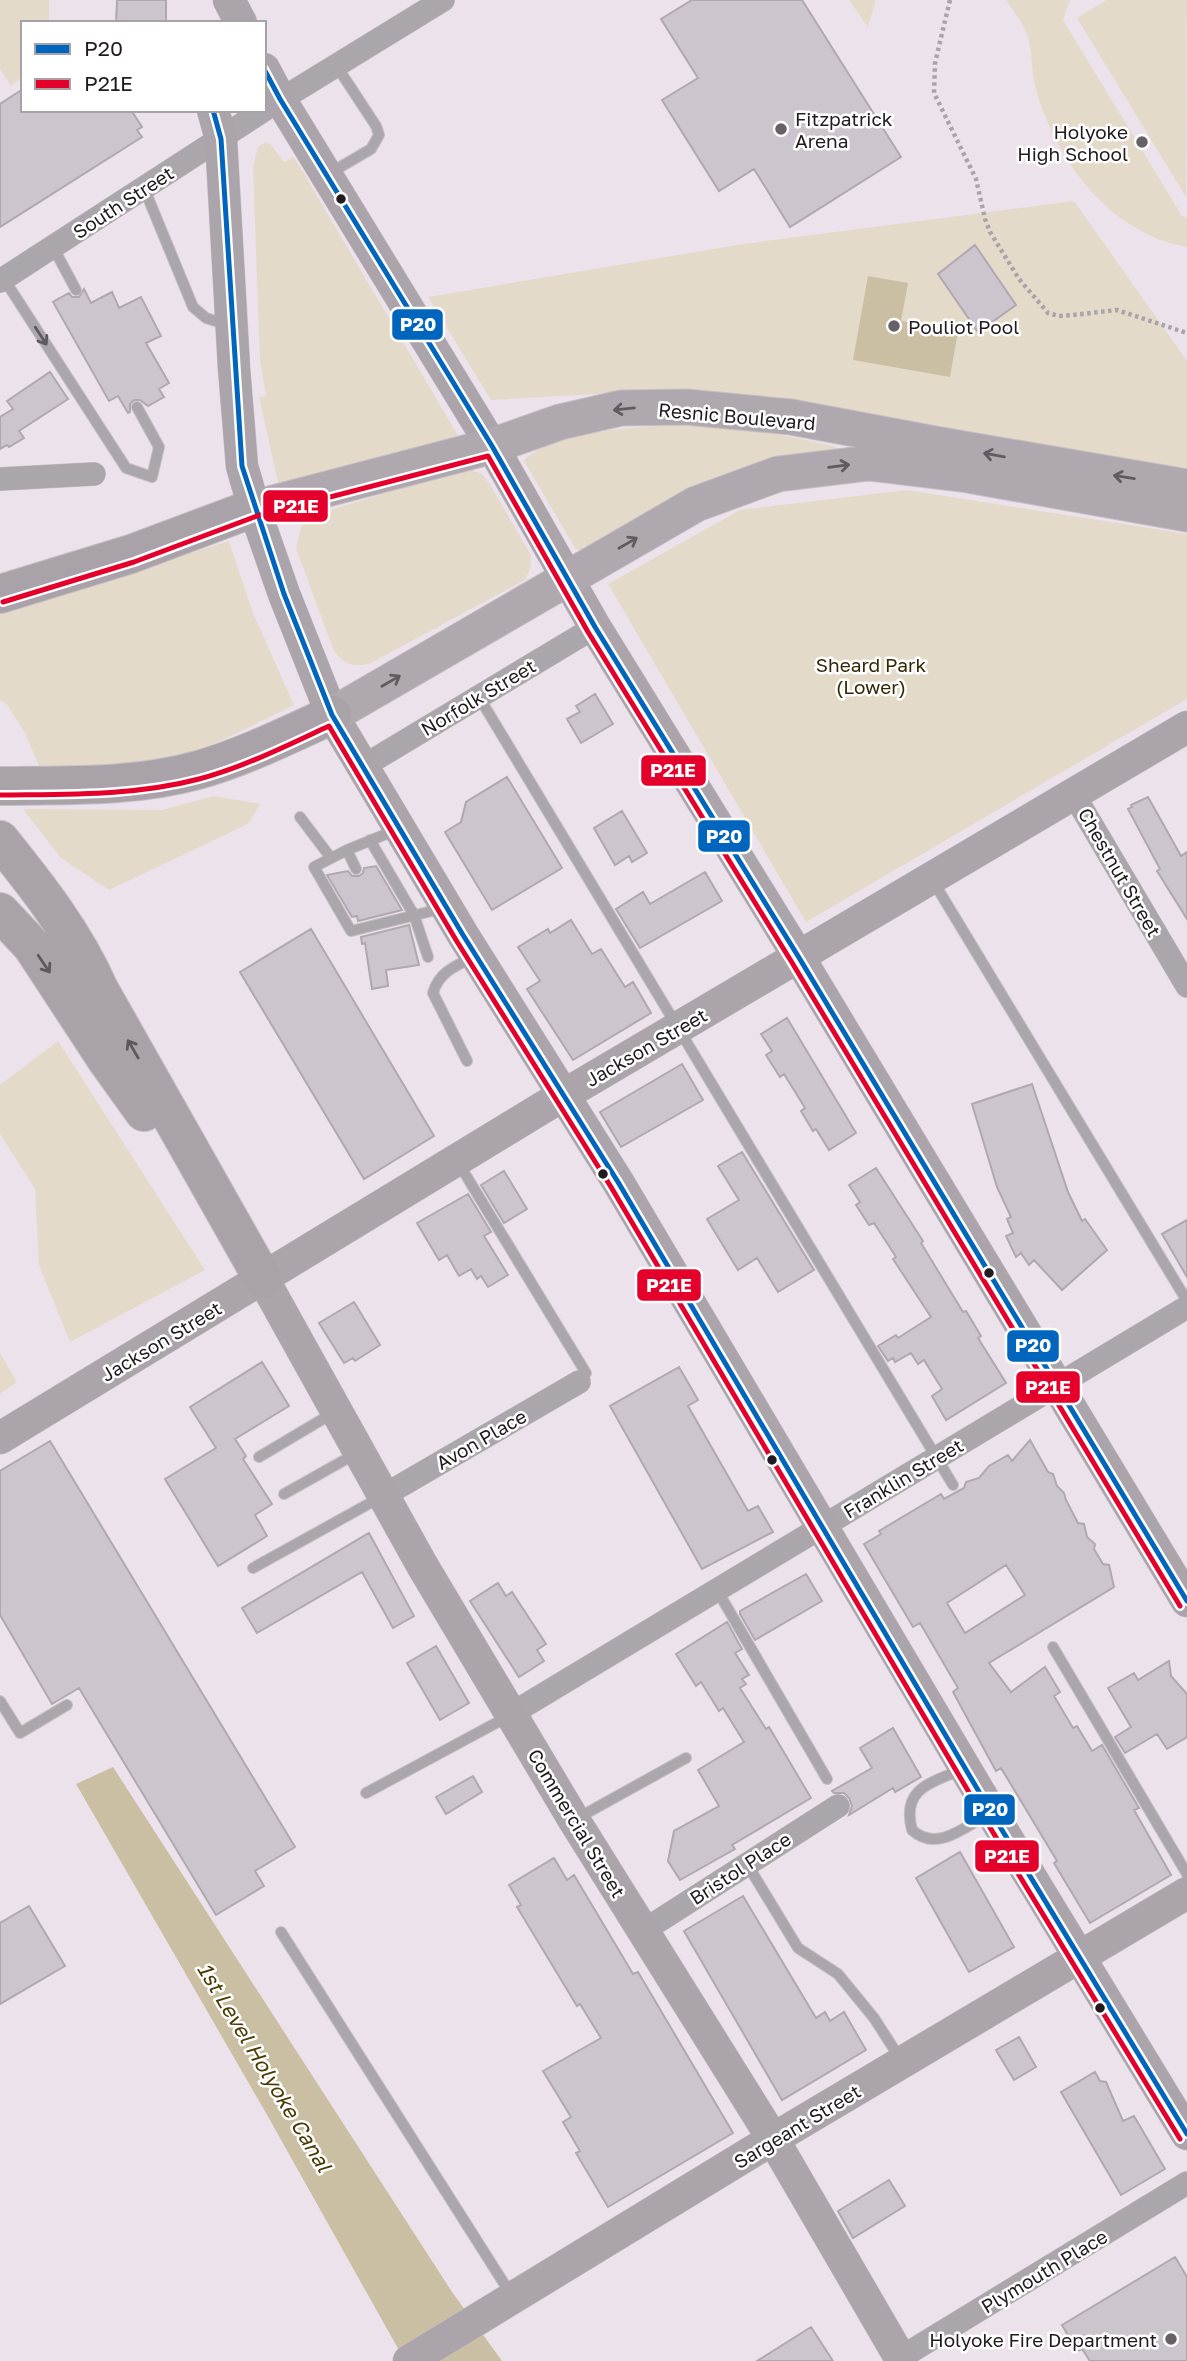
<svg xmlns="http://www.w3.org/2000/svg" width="1187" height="2361" viewBox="0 0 1187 2361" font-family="'Golos Text',sans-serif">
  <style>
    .green { fill: #e4dac9 }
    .water { fill: #cabea3 }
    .building { fill: #cdc5cd; stroke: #b0a8b0; stroke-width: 2; fill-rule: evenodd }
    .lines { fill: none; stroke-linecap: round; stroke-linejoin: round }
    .lane-casing { stroke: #c7bfc6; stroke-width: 12 }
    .street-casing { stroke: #c7bfc6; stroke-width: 24 }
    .secondary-casing { stroke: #c7bfc6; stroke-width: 33 }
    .primary-casing { stroke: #c7bfc6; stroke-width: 37 }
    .highway-casing { stroke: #c7bfc6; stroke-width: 40 }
    .path { stroke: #aaa4a9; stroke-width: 4.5; stroke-dasharray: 3.5 3.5; stroke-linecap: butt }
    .lane { stroke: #aba6ab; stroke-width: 10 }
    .street { stroke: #aba6ab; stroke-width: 23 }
    .secondary { stroke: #aba5ab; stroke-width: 32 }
    .primary { stroke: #b0a8af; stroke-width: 35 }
    .highway { stroke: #aaa2a9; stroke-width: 38 }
    .bus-1-casing { stroke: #fff; stroke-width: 10 }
    .bus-2-casing { stroke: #fff; stroke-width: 10 }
    .bus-1 { stroke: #0065bd; stroke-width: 5 }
    .bus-2 { stroke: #e4002b; stroke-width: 5 }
    .oneway { stroke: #5f595f }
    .oneway2 { stroke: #615a60 }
    .oneway3 { stroke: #5f575e }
    .poi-dot { fill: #686067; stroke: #fff; stroke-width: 2.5 }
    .bus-dot { fill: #211a20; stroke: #fff; stroke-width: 2.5 }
    .labels { text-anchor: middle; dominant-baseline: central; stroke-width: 5; stroke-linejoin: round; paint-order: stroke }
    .poi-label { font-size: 19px; fill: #211a20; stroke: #fff; text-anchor: start }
    .street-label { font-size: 19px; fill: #211a20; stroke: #fff }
    .park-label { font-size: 19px; fill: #322803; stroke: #fff }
    .water-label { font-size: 21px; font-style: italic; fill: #493b02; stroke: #fff }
    .line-badge { stroke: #fff; stroke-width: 2.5 }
    .badge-label { font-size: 19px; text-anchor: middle; font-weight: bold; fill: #fff }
  </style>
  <rect width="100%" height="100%" fill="#ece2ec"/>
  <path class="green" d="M0 0H49V23H23V76L11 86 0 69Z
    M849 0H876L868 27Z
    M1006 0H1070L1063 20 1182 216 1187 217V247C1109 233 1057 161 1036 90 1031 73 1033 54 1028 37 1024 24 1013 11 1006 0Z
    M1107 0H1187L1186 197 1077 18Z
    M266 142 271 145 284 162 294 157 459 437 280 491 259 397 266 396 260 361 253 167 258 147Z
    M1074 201 1187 361V475L688 389 491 400 428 297 743 244Z
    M671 425C726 425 782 433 836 447V450L580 551 575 548 524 461C547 432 635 427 671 425Z
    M472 470 482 474 489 483 531 555V567L525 580 371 663C353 668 344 665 333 649L296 548 302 524 314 515 457 471Z
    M907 490 1187 534V699L806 922 608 584 740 510Z
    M229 541 253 613 294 705 225 739 180 757 42 773 25 733 6 703 0 701V613Z
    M214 796 260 804 248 824 109 890 61 858 23 809 162 810Z
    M58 1041 205 1270 70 1342 39 1265 35 1189 0 1134V1085Z
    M0 1353 17 1382 0 1394Z"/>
  <path class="water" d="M868 276 908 283 901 321 958 331 950 377 853 360Z
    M113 1767 452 2292 502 2361H405L266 2113 76 1784Z"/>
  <path class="building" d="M117 0H166V23H116Z
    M692 0H802L901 157 790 227 754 169 719 191 662 100 698 78 661 19Z
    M23 89V110H131L142 127 137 130 142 137 0 227V104Z
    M975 245 1016 305 978 332 938 274Z
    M84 289 91 303 112 292 119 308 141 297 161 336 146 343 169 383 159 389 164 397 148 406 140 400H134L130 404V412L128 413 118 396 109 401 53 302 69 293 72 297H79Z
    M50 372 68 399 19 431 24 438 9 447 7 445 0 449V417L13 409 7 401Z
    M595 694 613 724 581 743 567 719 580 712 576 706Z
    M507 777 562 868 492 910 445 832 461 822 466 802Z
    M1148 797 1181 856 1187 852V919L1157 871 1160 869 1128 809 1132 807 1131 805Z
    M622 811 647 853 632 862 629 856 615 865 594 828Z
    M376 866 402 910 358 921 357 916 352 917 327 875 348 871 352 876H359L363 873 364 868Z
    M705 872 722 901 640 948 616 909 643 892 650 904Z
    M571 920 592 954 601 949 625 987 633 982 651 1013 573 1060 527 989 540 981 518 947 548 929 550 933Z
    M409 925 419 965 386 970 388 986 372 989 365 943 362 944 361 937Z
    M311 929 434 1136 364 1179 240 972Z
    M787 1018 856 1133 829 1150 816 1129 813 1131 801 1111 805 1108 784 1074 780 1077 766 1055 772 1051 761 1034Z
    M682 1064 703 1100 621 1147 600 1112Z
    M1032 1084 1068 1192 1082 1221 1085 1219 1107 1250 1062 1290 1034 1260 1029 1265 1021 1253 1016 1257 1006 1236 1013 1233 1007 1219 1011 1217 997 1187 972 1104Z
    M742 1152 814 1270 778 1292 757 1258 738 1270 707 1219 739 1200 718 1166Z
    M876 1168 923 1241 921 1243 963 1312 966 1311 981 1336 978 1338 1006 1383 946 1420 932 1396 942 1389 924 1360 918 1364 911 1353 895 1362 893 1358 888 1361 878 1346 896 1335 898 1338 931 1317 893 1259 896 1257 874 1223 869 1225 856 1205 860 1202 849 1185Z
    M504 1171 527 1209 504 1223 481 1185Z
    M468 1194 491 1232 484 1236 508 1275 488 1287 481 1276 477 1279 471 1269 459 1276 447 1255 439 1260 417 1223Z
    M1187 1220V1277L1162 1234Z
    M354 1302 380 1345 355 1361 353 1358 344 1363 319 1323Z
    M262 1362 289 1406 235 1439 246 1456 243 1459 272 1504 255 1515 267 1536 218 1566 165 1479 216 1448 190 1407Z
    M679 1367 698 1400 688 1406 748 1511 758 1506 773 1532 702 1569 610 1406Z
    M1030 1440 1048 1472 1053 1474 1057 1486 1064 1493 1066 1500 1078 1523 1084 1524 1087 1537 1095 1544 1094 1549 1103 1564 1109 1565 1114 1587 989 1663 1011 1692 1045 1667 1060 1692 1054 1696 1073 1728 1077 1726 1092 1751 1102 1745 1139 1808 1134 1810 1171 1875 1090 1923 1054 1863 1057 1861 1001 1768 996 1771 953 1692 958 1688 920 1623 913 1627 864 1544 881 1534 879 1531 941 1494 944 1499 964 1488 966 1482 979 1478 989 1466 1008 1455 1012 1461ZM1006 1565 1025 1595 965 1633 947 1603Z
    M50 1441 295 1847 255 1871 264 1886 216 1915 79 1688 52 1704 0 1615V1471Z
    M369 1533 414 1616 393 1628 362 1572 257 1633 242 1608Z
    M806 1574 822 1601 755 1640 740 1614V1611Z
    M498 1583 506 1596 512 1592 546 1644 537 1650 544 1661 519 1677 470 1601Z
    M727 1622 742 1649 735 1653 749 1675 742 1679 746 1684 740 1688 766 1729 769 1727 811 1798 732 1845 735 1849 680 1880 668 1861 674 1831 719 1806 698 1770 744 1742 723 1708 719 1711 701 1682 696 1686 676 1654Z
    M436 1646 469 1703 440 1720 407 1663Z
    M1169 1661 1171 1676 1187 1694V1737L1167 1749 1157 1734 1125 1753 1115 1737 1131 1727 1108 1688 1134 1673 1138 1680Z
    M893 1728 921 1777 895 1792 893 1788 849 1815 852 1806 849 1798 844 1793H834L832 1791 872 1768 860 1748Z
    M473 1776 482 1792 446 1814 436 1797Z
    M960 1852 1014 1947 969 1972 916 1878Z
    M554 1858 567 1880 574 1875 633 1974 638 1972 733 2133 608 2207 576 2153 580 2151 563 2122 571 2117 543 2071 601 2038 580 2004 577 2006 517 1907 521 1905 509 1885Z
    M743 1896 816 2018 825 2012 830 2021 844 2012 866 2050 782 2100 684 1931Z
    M29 1906 65 1966 0 2004V1923Z
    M1019 2037 1036 2067 1014 2080 996 2050Z
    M1095 2072 1100 2081 1106 2082 1123 2121 1134 2116 1165 2169 1121 2195 1061 2092Z
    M889 2180 905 2206 853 2238 838 2211Z
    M1175 2257 1187 2277V2361H1090L1082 2349 1077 2351 1062 2325Z
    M811 2327 833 2361H757Z"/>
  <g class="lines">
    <g class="lane-casing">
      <path id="lane" d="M330 173 371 149 379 135 376 126 336 65
        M144 188 193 307 206 318 228 325
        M53 247 76 290
        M4 279 126 468 152 477 159 447 137 407
        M479 697 953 1485
        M300 817 331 858
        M396 830 347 850 314 867 351 931 444 908
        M370 840 414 915 428 957
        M347 850 356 869
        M933 881 1187 1301
        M467 1061 433 993C439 972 455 966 474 957
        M459 1164 586 1373 579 1382
        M259 1457 333 1413
        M284 1494 357 1453
        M253 1568 381 1497
        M717 1590 827 1779
        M1053 1647 1187 1874
        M0 1701 20 1733 67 1705
        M963 1769C931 1783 901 1788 912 1830 937 1853 966 1826 990 1813
        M366 1793 509 1716
        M576 1819 686 1758
        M747 1864 798 1948 838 1974 874 2018 901 2060
        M281 1932 512 2296"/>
    </g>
    <g class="street-casing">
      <path id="street" d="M267 108 443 0
        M0 281 264 110
        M0 479 94 474
        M362 767 595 627
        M1074 795 1187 986
        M383 1496 579 1382
        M511 1714 1187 1307
        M643 1931 838 1806
        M900 2358 1187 2183"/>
    </g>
    <g class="secondary-casing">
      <path id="secondary" d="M229 0 241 23
        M264 69 280 99 492 446 595 627 798 956 1187 1601
        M213 110 221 139 234 368 242 466 254 508 284 594 332 715 463 935 618 1182 991 1812 1187 2134
        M263 1279 422 1565 574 1820 773 2139 902 2361
        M0 1438 542 1108 1187 727
        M409 2361 773 2139 1187 1893"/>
    </g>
    <g class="primary-casing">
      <path id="primary" d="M254 508 492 446 560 422 621 408 686 407 791 417 935 444 1187 487
        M332 715 696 504 778 474 869 463 968 475 1187 514"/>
    </g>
    <g class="highway-casing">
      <path id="highway" d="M0 594 131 554 254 508
        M0 786C66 785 133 788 198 770 244 757 288 735 332 715
        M0 840C37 886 75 934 99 989L263 1279
        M0 912 32 946 106 1059 144 1112"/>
    </g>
    <path class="path" d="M950 0 935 63 934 93 976 179 985 219 990 232 1019 279 1048 313 1059 316 1073 315 1117 310 1187 333"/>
    <use href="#lane" class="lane"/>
    <use href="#street" class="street"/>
    <use href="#secondary" class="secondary"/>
    <use href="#primary" class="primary"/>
    <use href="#highway" class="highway"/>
    <g class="bus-1-casing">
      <path id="bus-1" d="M264 69 280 99 492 446 595 627 798 956 1187 1601
        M213 110 221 139 242 466 284 594 332 715 463 935 618 1182 991 1812 1187 2134"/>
    </g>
    <g class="bus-2-casing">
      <path id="bus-2" d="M3 602 134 562 257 516 488 456 588 632 791 961 1180 1606
        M0 795C67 794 134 796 199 779 244 767 286 746 329 726L456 940 611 1187 983 1816 1180 2139"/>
    </g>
    <use href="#bus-1" class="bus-1"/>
    <use href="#bus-2" class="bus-2"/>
  </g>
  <defs><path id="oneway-shaft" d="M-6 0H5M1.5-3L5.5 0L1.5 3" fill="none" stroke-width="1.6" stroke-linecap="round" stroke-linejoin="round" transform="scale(1.75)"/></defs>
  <use class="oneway" href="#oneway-shaft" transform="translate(41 336) rotate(57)"/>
  <g class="oneway2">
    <use href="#oneway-shaft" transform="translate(624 409) rotate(174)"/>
    <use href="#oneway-shaft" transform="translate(994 455) rotate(-170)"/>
    <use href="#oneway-shaft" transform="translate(839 466) rotate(-7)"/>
    <use href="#oneway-shaft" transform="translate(1124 477) rotate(-171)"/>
    <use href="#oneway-shaft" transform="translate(628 543) rotate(-30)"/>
    <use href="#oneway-shaft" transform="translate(391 681) rotate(-30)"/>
  </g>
  <g class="oneway3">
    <use href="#oneway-shaft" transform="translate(44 964) rotate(56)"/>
    <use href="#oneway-shaft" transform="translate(133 1049) rotate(-120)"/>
  </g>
  <g class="poi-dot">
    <circle cx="781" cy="129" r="7"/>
    <circle cx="1142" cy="142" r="7"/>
    <circle cx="894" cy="326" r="7"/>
    <circle cx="1171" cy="2339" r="7"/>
  </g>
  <g class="bus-dot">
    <circle cx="341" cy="199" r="6"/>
    <circle cx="603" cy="1174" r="6"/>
    <circle cx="989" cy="1273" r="6"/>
    <circle cx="772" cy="1460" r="6"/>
    <circle cx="1100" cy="2008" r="6"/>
  </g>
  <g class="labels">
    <g class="poi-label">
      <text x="795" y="118">Fitzpatrick<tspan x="795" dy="22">Arena</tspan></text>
      <text x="1128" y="131" text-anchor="end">Holyoke<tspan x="1128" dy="22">High School</tspan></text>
      <text x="908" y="326">Pouliot Pool</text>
      <text x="1157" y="2339" text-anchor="end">Holyoke Fire Department</text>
    </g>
    <g class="street-label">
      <text transform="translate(123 202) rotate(-33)">South Street</text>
      <text transform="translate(737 416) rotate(5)">Resnic Boulevard</text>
      <text transform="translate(478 697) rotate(-31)">Norfolk Street</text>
      <text transform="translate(1120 872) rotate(60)">Chestnut Street</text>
      <text transform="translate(646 1047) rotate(-30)">Jackson Street</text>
      <text transform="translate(161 1341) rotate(-31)">Jackson Street</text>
      <text transform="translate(481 1439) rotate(-30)">Avon Place</text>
      <text transform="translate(903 1478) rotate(-31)">Franklin Street</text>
      <text transform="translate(577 1823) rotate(59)">Commercial Street</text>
      <text transform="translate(740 1868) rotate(-33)">Bristol Place</text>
      <text transform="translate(797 2126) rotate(-31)">Sargeant Street</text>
      <text transform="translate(1044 2271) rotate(-31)">Plymouth Place</text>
    </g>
    <g class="park-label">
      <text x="871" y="664">Sheard Park<tspan x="871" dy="22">(Lower)</tspan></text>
    </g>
    <g class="water-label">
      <text transform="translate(265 2067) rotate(59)">1st Level Holyoke Canal</text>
    </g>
  </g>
  <g class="line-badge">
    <rect x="391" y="308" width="53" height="33" rx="7" fill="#0065bd"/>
    <rect x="262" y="489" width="67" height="34" rx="7" fill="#e4002b"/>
    <rect x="640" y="754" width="67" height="33" rx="7" fill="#e4002b"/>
    <rect x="697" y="819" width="54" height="34" rx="7" fill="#0065bd"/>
    <rect x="636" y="1268" width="66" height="34" rx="7" fill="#e4002b"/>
    <rect x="1006" y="1329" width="54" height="34" rx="7" fill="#0065bd"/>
    <rect x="1015" y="1370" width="66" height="34" rx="7" fill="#e4002b"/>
    <rect x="963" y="1793" width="53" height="33" rx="7" fill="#0065bd"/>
    <rect x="974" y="1839" width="66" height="34" rx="7" fill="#e4002b"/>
  </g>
  <g class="badge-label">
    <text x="418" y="331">P20</text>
    <text x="296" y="513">P21E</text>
    <text x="673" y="777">P21E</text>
    <text x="724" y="843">P20</text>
    <text x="669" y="1292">P21E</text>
    <text x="1033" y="1352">P20</text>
    <text x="1048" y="1394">P21E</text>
    <text x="990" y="1816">P20</text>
    <text x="1007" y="1863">P21E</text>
  </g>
  <rect x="21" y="21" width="245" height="91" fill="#ffffff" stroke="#a6a3a6" stroke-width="2"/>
  <rect x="35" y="44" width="35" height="10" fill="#0065bd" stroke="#a6a3a6" stroke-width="2"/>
  <text x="84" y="56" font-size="21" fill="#211a20">P20</text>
  <rect x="35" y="79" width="35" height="10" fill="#e4002b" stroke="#a6a3a6" stroke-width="2"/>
  <text x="84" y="91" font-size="21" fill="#211a20">P21E</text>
</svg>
